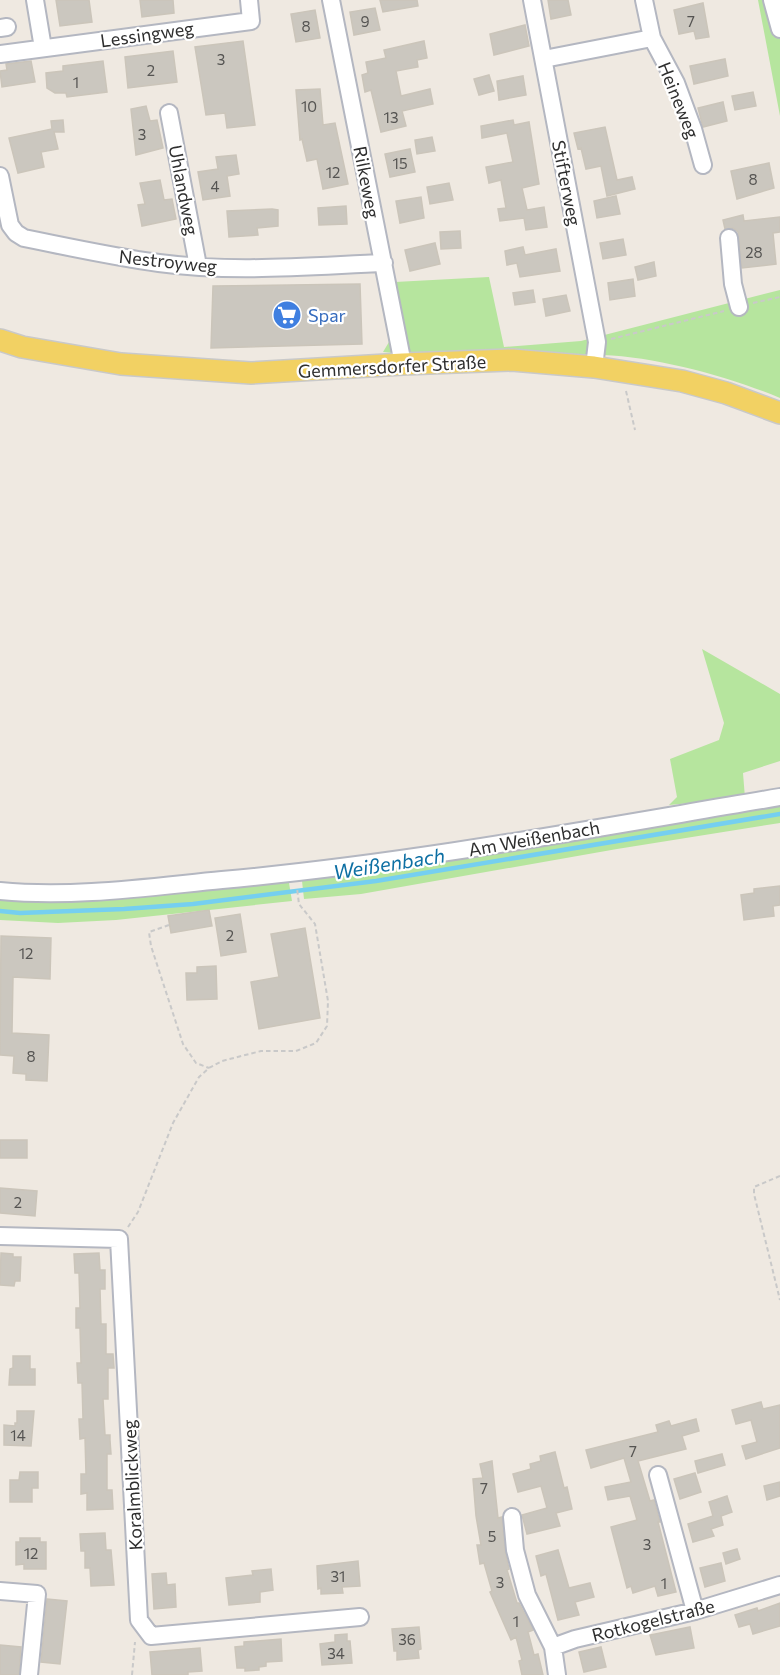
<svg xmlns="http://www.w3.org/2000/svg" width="780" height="1675" viewBox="0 0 780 1675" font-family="Commissioner,sans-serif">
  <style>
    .green { fill: #b6e59e }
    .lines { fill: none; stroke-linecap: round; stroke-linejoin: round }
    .stream { stroke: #75cff0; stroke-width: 4.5 }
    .building { fill: #cbc7bf; stroke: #cbc5ba; stroke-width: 1.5 }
    .minor-casing { stroke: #b4b7c1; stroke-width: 20 }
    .major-casing { stroke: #c9c9c9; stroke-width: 24 }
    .path { stroke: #c9c9c9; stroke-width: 2; stroke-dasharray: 4.5 3; stroke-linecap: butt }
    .minor { stroke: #fff; stroke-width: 16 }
    .major { stroke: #f2d163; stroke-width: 21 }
    .labels { text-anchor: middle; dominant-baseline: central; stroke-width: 4.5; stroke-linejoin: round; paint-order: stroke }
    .number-label { font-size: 15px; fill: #555452 }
    .street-label { font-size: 18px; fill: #2e2e2e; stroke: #fff }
    .shop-label { font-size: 18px; fill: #366cbe; stroke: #fff; text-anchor: start }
    .water-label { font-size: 20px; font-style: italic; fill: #0d6fa3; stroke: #fff }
  </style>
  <rect width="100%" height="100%" fill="#efe9e1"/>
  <path class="green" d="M758 0H780V116Z
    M489 277 504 347 581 341 780 290V398C730 377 657 357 603 355 552 352 502 358 451 357 428 356 405 354 383 352L389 342 378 286 395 282Z
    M702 649 780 694V761L743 773 745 798 669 805 677 797 670 759 719 740 724 723Z
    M780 804V823L617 849 361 894 304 899 302 881Z
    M275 881 289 883 292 901 116 920 58 923 0 920V898L39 900 117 899Z"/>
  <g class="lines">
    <path class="stream" d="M0 911 20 913 124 909 193 904 376 881 780 814"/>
  </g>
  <path class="building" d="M56 0H89L92 22 60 26Z
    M140 0H173L174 13 142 17Z
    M380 0H417L418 6 383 12Z
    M548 0H568L571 15 551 19Z
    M703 3 709 37 696 39 694 31 679 34 674 10Z
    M375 8 380 30 354 35 350 12Z
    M315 10 320 38 296 42 291 14Z
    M525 25 529 46 494 55 490 34Z
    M243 41 255 125 227 128 225 113 206 115 195 47Z
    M424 41 427 58 417 60 418 67 396 71 401 96 430 89 433 104 402 111 406 126 381 132 371 90 365 92 362 75 368 73 366 62 386 58 384 50Z
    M173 51 177 82 128 88 125 57Z
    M725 59 728 76 694 84 690 66Z
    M31 61 35 82 2 87 0 71 7 70 6 64Z
    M103 61 107 92 67 97 66 93H55L47 88 46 73 63 71V66Z
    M489 75 494 91 479 95 474 79Z
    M523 76 526 95 499 100 497 81Z
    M320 89 323 125 335 123 348 184 323 189 317 159 307 161 302 139 300 140 296 90Z
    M753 92 756 106 735 110 732 96Z
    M723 102 727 121 703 127 698 108Z
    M146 106 150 121 157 120 163 148 136 155 131 109Z
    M63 120 64 132H54L58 149 41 152 44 167 18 173 9 138 52 129 51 121Z
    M513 120 514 125 529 122 539 184 522 188 527 210 544 207 547 227 526 230 524 218 500 221 498 209 506 208 501 180 489 183 486 167 513 162 507 133 482 138 481 126Z
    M605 127 617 180 632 177 635 189 607 196 601 166 586 169 581 148 578 149 574 133Z
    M432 137 435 151 417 154 415 140Z
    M410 149 415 172 390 177 385 154Z
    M236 155 239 174 227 176 230 196 203 200 198 172 218 169 216 157Z
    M769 163 774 188 737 199 731 171Z
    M160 180 164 200 172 199 176 219 142 226 138 205 145 204 140 183Z
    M449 183 453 200 430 204 427 187Z
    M616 196 620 214 597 218 594 201Z
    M421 197 424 218 400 223 396 201Z
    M346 206 347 224 319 225 318 208Z
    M272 209 278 210V226L257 228 258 235 229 237 227 211Z
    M743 215 744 221 780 217V232L773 233 776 264 742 268 738 232 733 228 725 229 723 220Z
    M460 231 461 248 441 249 440 232Z
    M623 239 626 255 603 259 600 243Z
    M435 243 440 264 410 271 405 250Z
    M523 247 525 255 556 249 560 271 520 277 517 263 507 265 505 251Z
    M654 262 656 276 638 280 635 267Z
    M633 279 635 296 610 300 608 283Z
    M360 284 362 344 211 348 213 286Z
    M533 290 535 302 515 305 513 293Z
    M566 295 570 311 546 316 543 299Z
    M780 886V905L773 906 774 916 744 920 741 895 754 893V889Z
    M209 910 212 926 171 933 168 916Z
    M240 914 246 952 221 956 215 918Z
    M305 928 320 1018 259 1029 251 982 279 977 271 934Z
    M1 936 51 938 50 979 13 977 12 1033 49 1035 47 1081 26 1080V1074L13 1073 14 1056 0 1055Z
    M216 966 217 999 187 1000 186 973H197V967Z
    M0 1140H27V1158H0Z
    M0 1188 37 1191 35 1216 0 1213Z
    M1 1253 13 1254V1257H21L20 1281H15L14 1286 0 1285Z
    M99 1253 100 1270H105V1289H100L101 1324H106V1354H113L114 1368H108V1399H103L105 1435H110V1440L111 1454H107V1490H112L113 1509 87 1510V1493L81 1494V1474H86L85 1438 80 1439 79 1419H83L82 1383H78L77 1363H81L80 1328H76V1308H80L79 1273H75L74 1254Z
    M13 1356H30V1369H35V1385H9L10 1369 13 1368Z
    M761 1402 763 1409 780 1405V1448L746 1459 742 1446 757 1442 751 1420 736 1424 732 1410Z
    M17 1411H34L31 1446 4 1445V1425L15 1426V1423H17Z
    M696 1419 699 1431 682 1436 686 1449 638 1461 650 1501 654 1500 660 1522H658L676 1592 658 1596 655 1586 633 1593 631 1586 627 1588 611 1527 637 1520 630 1496 608 1500 605 1487 631 1482 624 1458 591 1468 586 1450 658 1432 656 1425 669 1421 671 1426Z
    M555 1452 564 1488 567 1487 572 1509 556 1513 560 1526 527 1534 522 1515 547 1508 541 1486 518 1492 513 1474 531 1469 530 1464 541 1461 540 1456Z
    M722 1454 725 1465 698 1473 695 1461Z
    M492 1461 498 1518 502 1517 505 1551 509 1569 507 1570 517 1603H519L533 1630 528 1632 534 1655 538 1654 543 1675H522L519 1661 522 1660 516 1637 511 1640 490 1592 492 1591 484 1563 480 1564 477 1545H481L476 1516 473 1479 483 1478 480 1464Z
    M20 1472H38V1488H32V1502H10V1480H19Z
    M695 1473 701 1492 680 1499 674 1479Z
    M780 1482V1496L767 1500 764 1486Z
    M727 1496 732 1512 721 1516 723 1525 711 1529 714 1536 693 1542 688 1524 713 1516 709 1502Z
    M105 1533 106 1550H111L114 1585 91 1586 90 1568H85V1551H81L80 1534Z
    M20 1538H40V1542H46V1569H24V1564L16 1565V1542H20Z
    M737 1549 740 1559 726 1564 723 1553Z
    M558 1550 569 1588 590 1583 594 1597 575 1602 579 1615 558 1620 546 1574 541 1576 536 1556Z
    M358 1561 360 1586 342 1587 343 1593 321 1594V1588L318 1589 317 1566Z
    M721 1563 725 1581 705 1587 700 1568Z
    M271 1569 273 1590 260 1592V1602L229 1605 226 1578 253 1575 252 1571Z
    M166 1573 167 1585 175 1584 176 1607 154 1609 152 1574Z
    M47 1599 67 1601 60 1664 41 1662Z
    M780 1603V1626L753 1634 750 1624 739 1627 735 1615 757 1608 758 1611Z
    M419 1627 421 1649 418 1650 419 1658 397 1660V1651H394L392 1629Z
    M690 1627 694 1648 656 1655 650 1635Z
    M347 1634V1641H350L352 1663 322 1665 320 1644 335 1642V1635Z
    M281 1639 282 1661 266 1662V1666L259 1667V1670L245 1671V1668H237L235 1647 244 1646V1642Z
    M0 1645 21 1647 19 1675H0Z
    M601 1647 606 1667 584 1672 579 1652Z
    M200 1648 202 1671 188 1672V1675H152L150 1652Z"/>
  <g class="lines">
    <g class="minor-casing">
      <path id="minor" d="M35 0 43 48
        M331 0 403 364
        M532 0 597 342 594 367
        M644 0 652 38
        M772 0 780 29
        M0 28 7 27
        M0 54 251 21 249 0
        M544 59 652 38 676 83 693 129 703 165
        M169 113 198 266
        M0 176 10 225 16 233 24 238C69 247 114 257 159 263 233 273 309 266 384 263
        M729 238 733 284 739 307
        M0 891C74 898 149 887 222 880 410 863 595 828 780 797
        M0 1236 119 1239 139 1620 151 1636 360 1617
        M658 1475 695 1611
        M512 1517 515 1550 527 1595 553 1647
        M0 1591 37 1594 29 1675
        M557 1675 553 1647 575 1639 695 1611 780 1585"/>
    </g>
    <g class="major-casing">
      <path id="major" d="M0 340 22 347 121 364 251 373 403 364 512 360 594 367 682 381 726 393 780 413"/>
    </g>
    <path class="path" d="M753 303 780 297
      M611 339 724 311
      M626 391 635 430
      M169 925 149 932 151 946 183 1044 196 1063 209 1068
      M780 1176 754 1187V1194L780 1300
      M128 1227 138 1212 173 1123 199 1077 209 1068 222 1061 261 1051H296L316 1043 327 1026 328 1001 315 924 299 904 297 888
      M132 1675 135 1642"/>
    <use href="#minor" class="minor"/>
    <use href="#major" class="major"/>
  </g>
  <defs>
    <g id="supermarket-disc" transform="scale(1.5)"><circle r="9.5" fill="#3f7fe0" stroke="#fff"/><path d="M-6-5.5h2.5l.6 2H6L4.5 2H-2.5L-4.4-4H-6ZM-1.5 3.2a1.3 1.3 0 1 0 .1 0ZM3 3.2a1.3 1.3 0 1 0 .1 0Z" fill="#fff"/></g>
  </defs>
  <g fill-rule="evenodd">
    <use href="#supermarket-disc" x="287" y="315"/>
  </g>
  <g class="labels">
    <g class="number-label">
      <text x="365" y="21">9</text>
      <text x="691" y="21">7</text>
      <text x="306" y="26">8</text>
      <text x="221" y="59">3</text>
      <text x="151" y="70">2</text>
      <text x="76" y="82">1</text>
      <text x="309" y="106">10</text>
      <text x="391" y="117">13</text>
      <text x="142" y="134">3</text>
      <text x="400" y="163">15</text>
      <text x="333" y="172">12</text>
      <text x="753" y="179">8</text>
      <text x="215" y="186">4</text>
      <text x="754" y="252">28</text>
      <text x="230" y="935">2</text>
      <text x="26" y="953">12</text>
      <text x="31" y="1056">8</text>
      <text x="18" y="1202">2</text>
      <text x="18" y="1435">14</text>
      <text x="633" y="1451">7</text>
      <text x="484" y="1488">7</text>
      <text x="492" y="1536">5</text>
      <text x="647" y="1544">3</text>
      <text x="31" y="1553">12</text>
      <text x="338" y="1576">31</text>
      <text x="500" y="1582">3</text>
      <text x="664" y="1583">1</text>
      <text x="516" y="1621">1</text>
      <text x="407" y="1639">36</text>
      <text x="336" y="1653">34</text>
    </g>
    <g class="street-label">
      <text transform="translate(147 34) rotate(-8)">Lessingweg</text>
      <text transform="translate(679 100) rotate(68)">Heineweg</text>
      <text transform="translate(367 182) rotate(79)">Rilkeweg</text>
      <text transform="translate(567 183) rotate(79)">Stifterweg</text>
      <text transform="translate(184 190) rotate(79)">Uhlandweg</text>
      <text transform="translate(168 261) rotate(6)">Nestroyweg</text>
      <text transform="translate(392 366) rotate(-3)">Gemmersdorfer Straße</text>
      <text transform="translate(534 838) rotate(-10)">Am Weißenbach</text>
      <text transform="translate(132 1485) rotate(-93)">Koralmblickweg</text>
      <text transform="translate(653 1620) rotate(-14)">Rotkogelstraße</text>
    </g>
    <g class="shop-label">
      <text x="308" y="315">Spar</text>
    </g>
    <g class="water-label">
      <text transform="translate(389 863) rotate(-9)">Weißenbach</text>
    </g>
  </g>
</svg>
